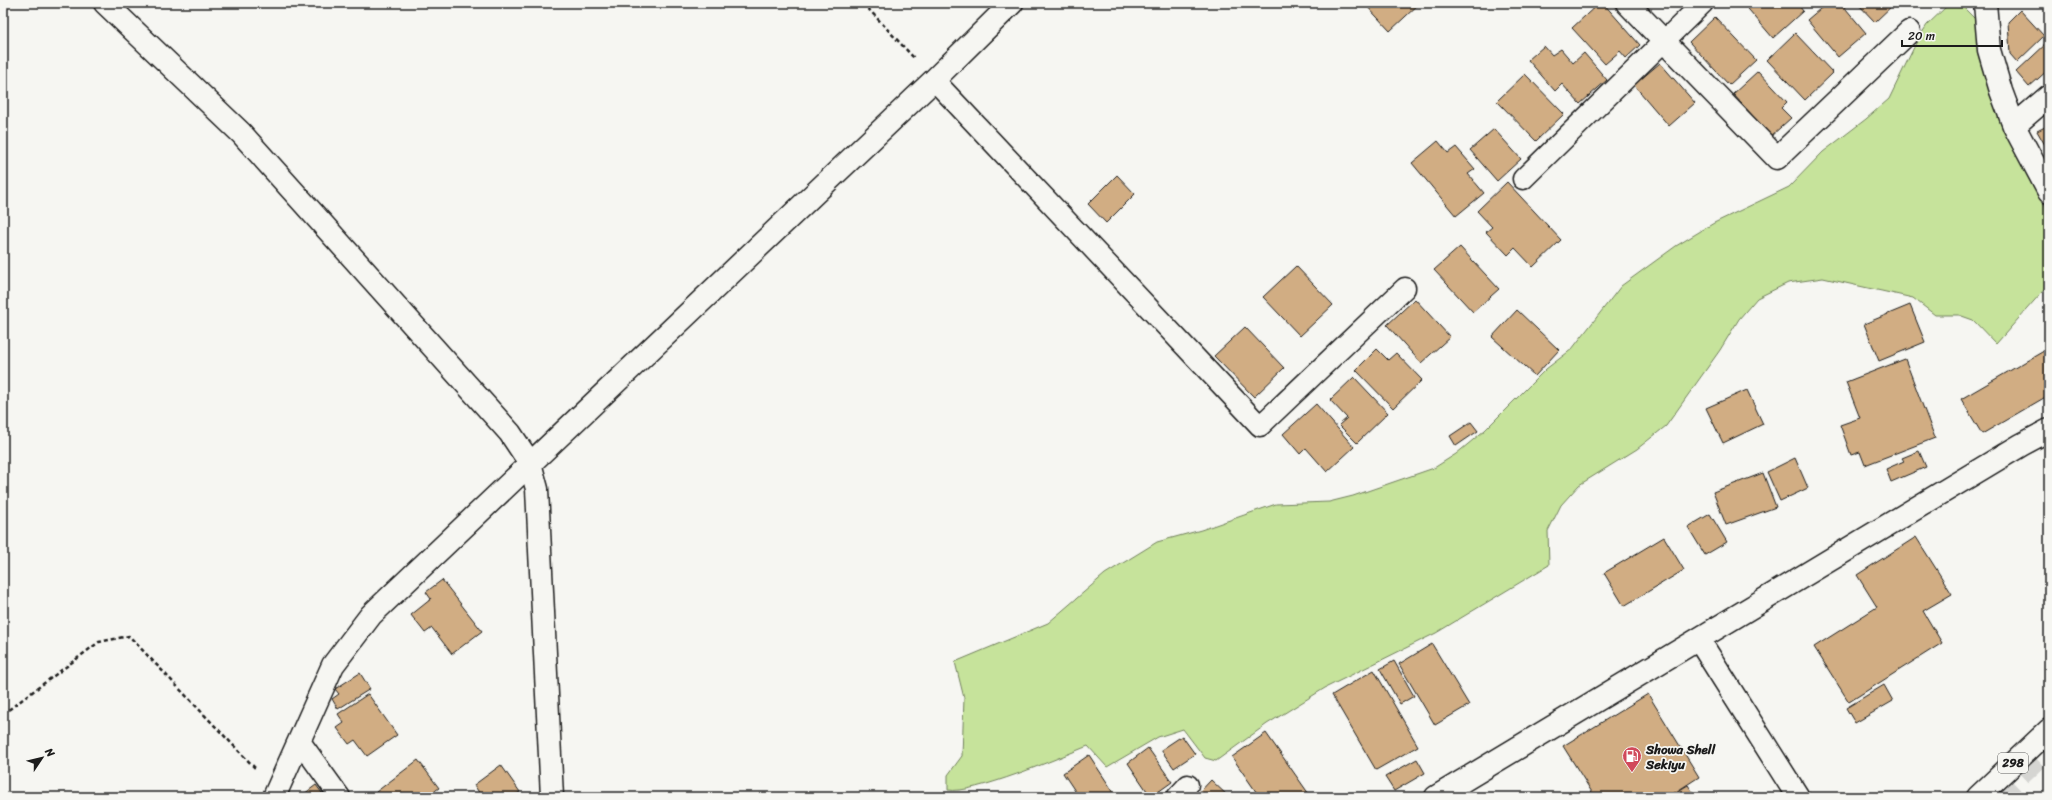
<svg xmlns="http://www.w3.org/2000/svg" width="2052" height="800" viewBox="0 0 2052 800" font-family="Sriracha,sans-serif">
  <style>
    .green { fill: #c6e39b; stroke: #71805c }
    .building { fill: #d1ad83; stroke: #1c1c1c }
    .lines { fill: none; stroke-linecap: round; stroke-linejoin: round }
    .motorway-tunnel { stroke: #d5d5d2; stroke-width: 22; stroke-dasharray: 22 11; stroke-linecap: butt }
    .service-casing { stroke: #1c1c1c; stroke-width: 23 }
    .minor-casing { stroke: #1c1c1c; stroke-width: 25 }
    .tertiary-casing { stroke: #1c1c1c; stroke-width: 25 }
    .trunk-casing { stroke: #1c1c1c; stroke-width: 25 }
    .path { stroke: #1c1c1c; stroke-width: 2.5; stroke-dasharray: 4 3; stroke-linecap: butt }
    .service { stroke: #f6f6f2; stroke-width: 20 }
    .minor { stroke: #f6f6f2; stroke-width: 22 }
    .tertiary { stroke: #f6f6f2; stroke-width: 22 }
    .trunk { stroke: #f6f6f2; stroke-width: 22 }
    .labels { text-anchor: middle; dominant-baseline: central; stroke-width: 3.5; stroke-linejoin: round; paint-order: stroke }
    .shield { fill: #f6f6f2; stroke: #5d5d5c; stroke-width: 1 }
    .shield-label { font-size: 12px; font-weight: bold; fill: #1c1c1c }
    .poi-label { font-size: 13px; font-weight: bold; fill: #1c1c1c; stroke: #f6f6f2; text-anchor: start }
  </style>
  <rect width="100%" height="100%" fill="#f6f6f2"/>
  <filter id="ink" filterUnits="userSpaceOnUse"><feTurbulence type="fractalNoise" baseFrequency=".025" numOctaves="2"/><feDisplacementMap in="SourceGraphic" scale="8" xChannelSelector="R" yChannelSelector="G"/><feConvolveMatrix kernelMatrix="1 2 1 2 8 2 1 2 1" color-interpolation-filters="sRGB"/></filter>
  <g filter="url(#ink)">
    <path class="green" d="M1947 6 1963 7 1975 19 1978 50 1992 94 2006 133 2049 213V284L1996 344 1973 320 1959 315H1935L1913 298 1823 278 1788 283 1757 298 1739 319 1720 350 1666 426 1637 449 1579 485 1561 505 1548 531 1549 565 1436 633 1325 688 1267 724 1216 761 1205 758 1183 729 1158 737 1107 767 1088 746C1060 757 973 795 948 790V775L962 756 964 698 955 662 1048 623 1105 574 1157 542 1201 530 1276 504 1329 502 1353 496 1434 468 1456 454 1485 430 1546 369 1572 349 1621 286 1676 246 1714 223 1789 187 1823 152 1866 119 1889 99 1918 39 1927 25Z"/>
    <path class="building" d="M1364 3H1420L1390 31Z
      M1599 3H1603L1640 45 1626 58 1620 51 1605 64 1572 28Z
      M1743 3H1797L1803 11 1773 38Z
      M1827 3H1841L1866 33 1838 57 1807 20Z
      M1857 3H1895L1875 22Z
      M2020 10 2044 36 2017 62 2010 54 2008 22Z
      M1715 17 1756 60 1729 85 1689 42Z
      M1795 33 1833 73 1805 100 1767 60Z
      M2048 42 2049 69 2029 87 2016 72Z
      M1544 46 1552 55 1561 49 1573 63 1584 53 1607 80 1580 104 1562 84 1555 91 1528 60Z
      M1660 63 1695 103 1669 126 1634 85Z
      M1758 71 1787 102 1781 108 1791 118 1771 136 1733 94Z
      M1525 74 1564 114 1536 141 1497 101Z
      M2049 125V152L2037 131Z
      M1494 129 1521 159 1497 181 1470 150Z
      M1438 141 1448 153 1456 147 1475 169 1468 174 1484 193 1456 216 1412 163Z
      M1117 175 1135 194 1106 223 1088 204Z
      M1507 182 1561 240 1533 267 1515 248 1508 255 1486 232 1492 227 1477 211Z
      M1460 247 1499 289 1473 312 1434 270Z
      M1296 266 1333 305 1300 336 1263 297Z
      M1415 299 1450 337 1421 363 1387 325Z
      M1910 305 1925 342 1879 361 1864 324Z
      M1517 310 1559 350 1535 376 1492 337Z
      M1245 327 1284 368 1254 397 1214 356Z
      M2049 348V395L1982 434 1961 399Z
      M1377 349 1388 360 1396 353 1422 380 1393 408 1356 370Z
      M1905 359 1935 438 1865 465 1860 452 1851 455 1840 425 1860 418 1846 382Z
      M1354 377 1388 413 1357 443 1339 425 1347 418 1330 400Z
      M1747 390 1763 424 1723 443 1706 408Z
      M1316 404 1354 447 1327 472 1306 448 1300 454 1283 434Z
      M1471 422 1478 431 1456 446 1450 436Z
      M1919 451 1926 467 1891 482 1886 469 1904 461 1902 458Z
      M1795 458 1808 488 1780 501 1767 472Z
      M1763 473 1776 507 1726 525 1713 492Z
      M1710 514 1727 542 1705 555 1688 527Z
      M1664 537 1684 570 1624 606 1604 573Z
      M1916 537 1952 594 1923 611 1942 643 1849 702 1814 647 1877 607 1857 575Z
      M442 580 482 631 452 654 432 628 425 633 411 615 431 599 426 592Z
      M1432 644 1469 705 1435 725 1399 664Z
      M1394 661 1414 696 1400 704 1380 669Z
      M1374 670 1418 746 1376 770 1332 695Z
      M360 673 370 689 338 709 332 699 339 694 335 689Z
      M1884 685 1893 701 1855 723 1846 708Z
      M368 694 397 735 367 756 355 740 349 744 337 728 344 723 338 714Z
      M1648 694 1699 777 1668 797H1595L1563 746Z
      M1266 733 1311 797H1258L1259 796 1232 757Z
      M1182 736 1195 754 1174 768 1161 750Z
      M1148 748 1172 782 1151 797 1128 763Z
      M1089 755 1114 793 1108 797H1079L1063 773Z
      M1417 759 1425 773 1394 791 1385 777Z
      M418 760 439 788 426 797H379L376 792Z
      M501 765 520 792 512 797H482L474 785Z
      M1211 780 1229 797H1195Z
      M316 785 325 797H300Z
      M1688 785 1696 797H1668Z"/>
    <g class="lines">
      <path class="motorway-tunnel" d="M1997 797 2049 748"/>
      <g class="service-casing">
        <path id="service" d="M934 80 1260 426 1405 288
          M1523 179 1703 3
          M299 740 340 797
          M1177 797 1188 785"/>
      </g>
      <g class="minor-casing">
        <path id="minor" d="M1627 3 1777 158 1909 32
          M1985 3 1989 50 2001 91 2014 126 2049 192
          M2014 126 2049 96
          M1699 640 1798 797
          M274 797 333 665 371 615 934 80 1012 3"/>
      </g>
      <g class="tertiary-casing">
        <path id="tertiary" d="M105 3 241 133 510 433 530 463 537 489 552 797
          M1436 797 2021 445 2049 430"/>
      </g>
      <g class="trunk-casing">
        <path id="trunk" d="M1978 797 2049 730"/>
      </g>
      <path class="path" d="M863 3 914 58
        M3 714 99 642 129 636 255 768"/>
      <use href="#service" class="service"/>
      <use href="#minor" class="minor"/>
      <use href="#tertiary" class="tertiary"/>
      <use href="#trunk" class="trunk"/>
    </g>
  </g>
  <defs>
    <g id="fuel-pin" transform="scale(1)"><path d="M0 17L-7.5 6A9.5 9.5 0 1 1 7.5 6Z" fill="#d1495b" stroke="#f6f6f2"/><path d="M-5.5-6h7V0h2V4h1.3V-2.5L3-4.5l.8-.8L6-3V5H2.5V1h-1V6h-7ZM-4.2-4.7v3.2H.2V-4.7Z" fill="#fff"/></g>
  </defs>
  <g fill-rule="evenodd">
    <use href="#fuel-pin" x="1632" y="756"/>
  </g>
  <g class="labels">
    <rect class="shield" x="1998" y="753" width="30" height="20" rx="3"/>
    <g class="shield-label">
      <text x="2013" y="763">298</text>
    </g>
    <g class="poi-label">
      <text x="1646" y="749">Showa Shell<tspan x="1646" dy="15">Sekiyu</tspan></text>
    </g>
  </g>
  <rect width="2052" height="800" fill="none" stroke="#f6f6f2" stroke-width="16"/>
  <rect x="8" y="8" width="2036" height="784" fill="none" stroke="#1c1c1c" stroke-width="1.5" filter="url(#ink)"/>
  <g transform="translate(42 758) rotate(55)" stroke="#f6f6f2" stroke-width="3" paint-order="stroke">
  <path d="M0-3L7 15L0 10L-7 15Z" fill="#1c1c1c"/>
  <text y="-6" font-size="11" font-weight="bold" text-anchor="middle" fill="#1c1c1c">N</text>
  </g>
  <path d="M1902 40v6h100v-6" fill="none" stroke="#1c1c1c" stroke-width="2"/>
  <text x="1908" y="40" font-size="12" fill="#1c1c1c" stroke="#f6f6f2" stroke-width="3" paint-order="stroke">20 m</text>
</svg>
